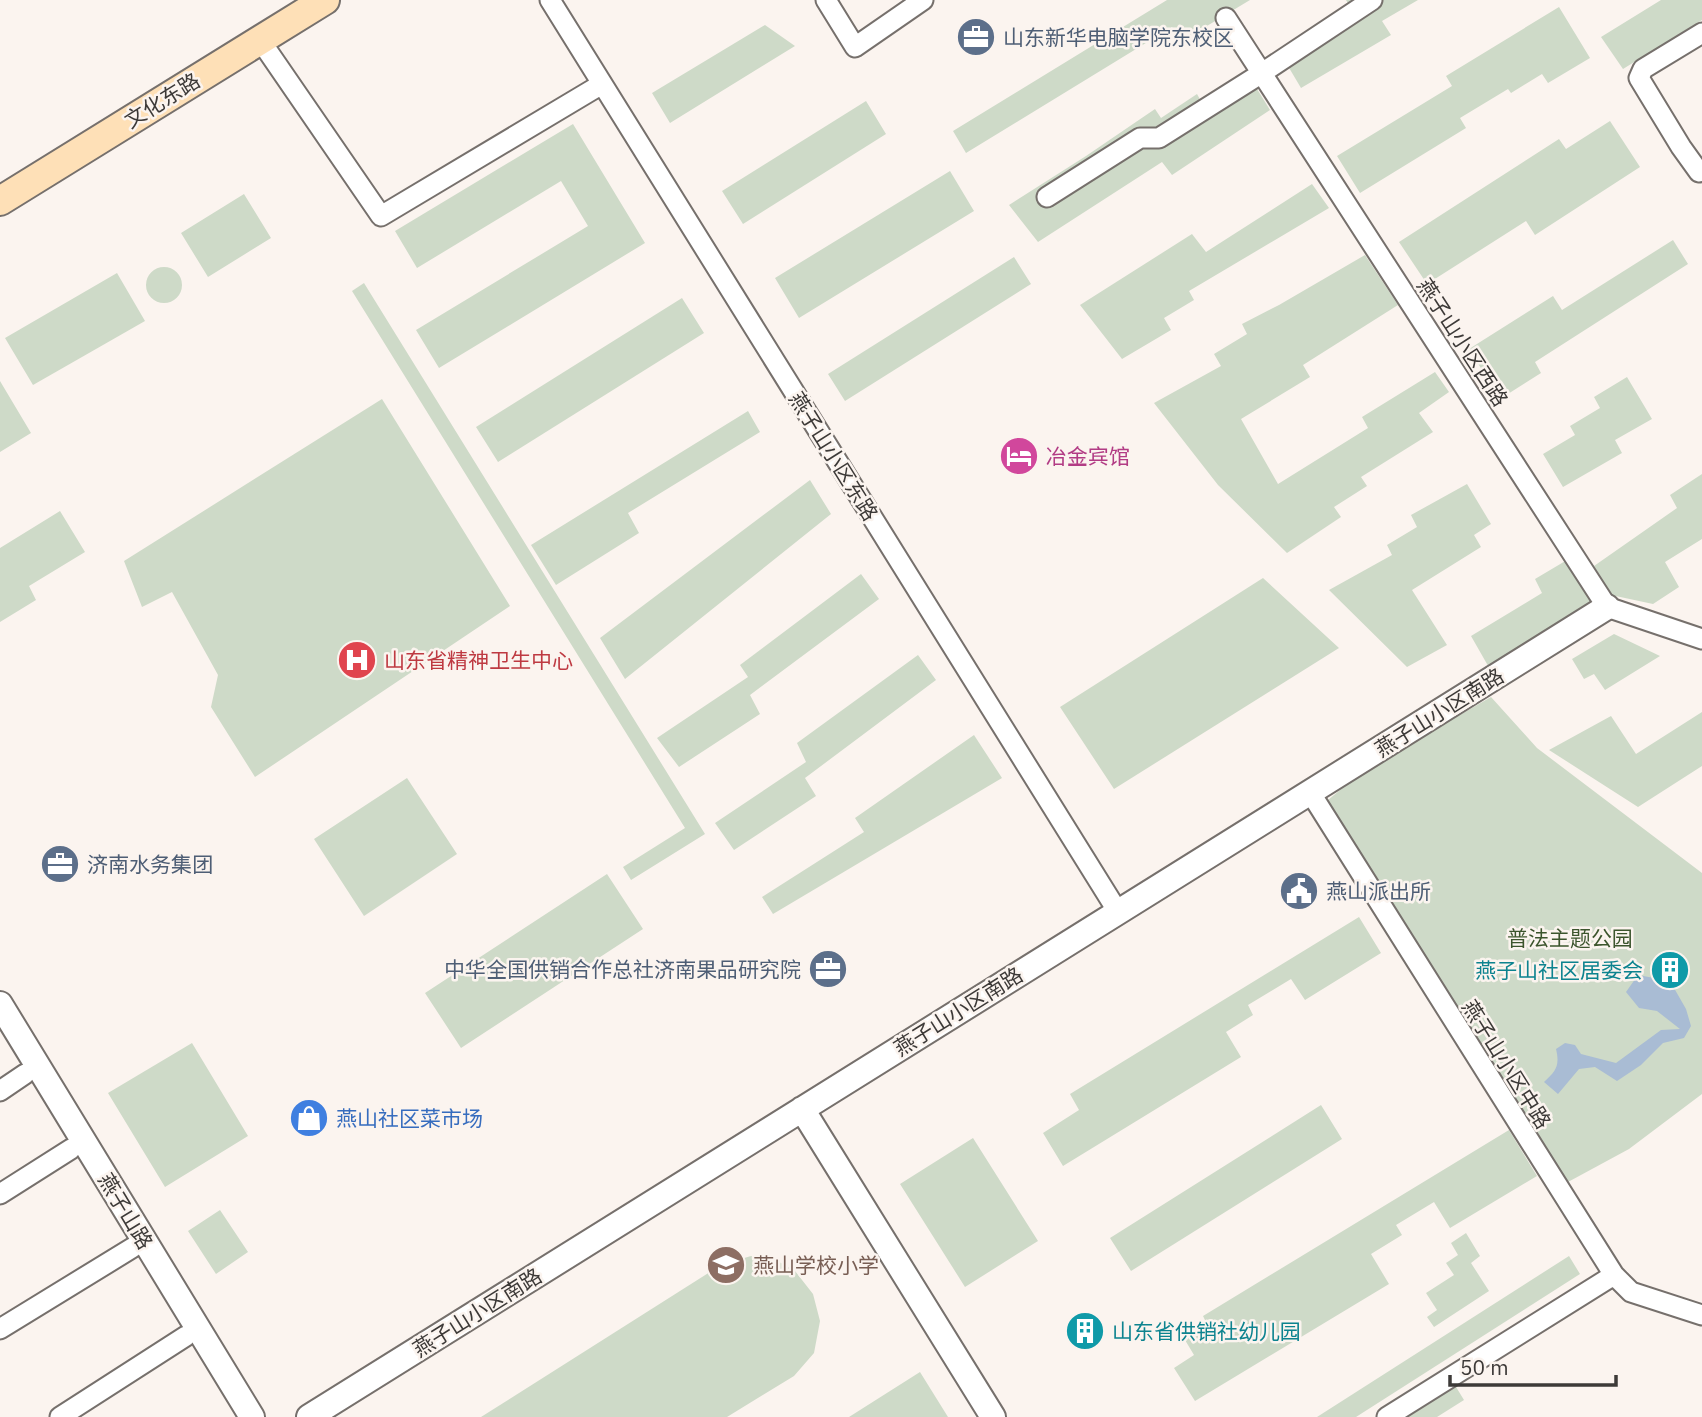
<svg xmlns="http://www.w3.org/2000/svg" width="1702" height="1417" viewBox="0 0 1702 1417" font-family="'IBM Plex Sans','Noto Sans SC',sans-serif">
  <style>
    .green { fill: #cedac8 }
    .water { fill: #a9bcd4 }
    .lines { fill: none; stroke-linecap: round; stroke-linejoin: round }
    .minor-casing { stroke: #76706c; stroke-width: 23 }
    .tertiary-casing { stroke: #76706c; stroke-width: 28 }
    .secondary-casing { stroke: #76706c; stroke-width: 32 }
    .minor { stroke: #fff; stroke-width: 19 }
    .tertiary { stroke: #fff; stroke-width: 24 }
    .secondary { stroke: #fee0b7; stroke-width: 28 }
    .labels { text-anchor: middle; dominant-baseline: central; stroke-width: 5; stroke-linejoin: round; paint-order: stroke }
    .service-label { font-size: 21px; fill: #4e5e75; stroke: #fbf4ef; text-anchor: start }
    .street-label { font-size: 21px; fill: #3d3a38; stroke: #fbf4ef }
    .hotel-label { font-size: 21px; fill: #b23c85; stroke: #fbf4ef; text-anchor: start }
    .health-label { font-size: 21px; fill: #be3a42; stroke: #fbf4ef; text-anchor: start }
    .park-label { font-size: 21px; fill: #3c552d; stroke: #fbf4ef }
    .culture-label { font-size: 21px; fill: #0d838f; stroke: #fbf4ef; text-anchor: end }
    .shop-label { font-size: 21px; fill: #366cbe; stroke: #fbf4ef; text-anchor: start }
    .education-label { font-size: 21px; fill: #785e54; stroke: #fbf4ef; text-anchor: start }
  </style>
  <rect width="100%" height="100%" fill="#fbf4ef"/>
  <path class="green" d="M1167 0H1250L1182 41 1172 27 966 153 953 131Z
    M1346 0H1418L1382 21 1391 35 1301 88 1282 56 1321 32 1316 25 1349 5Z
    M1661 0H1702V20L1623 69 1601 37Z
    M1559 7 1590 58 1548 83 1542 74 1511 93 1508 89 1460 118 1466 128 1360 193 1337 156 1452 86 1446 76Z
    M765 25 795 46 670 123 652 93Z
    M1249 76 1270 110 1172 175 1162 162 1038 242 1009 205 1086 156 1155 109 1161 118 1197 94 1202 103Z
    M866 101 886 134 743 224 722 191Z
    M1610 121 1640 167 1535 235 1526 221 1427 284 1399 242 1559 139 1566 149Z
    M573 124 645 243 439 368 416 330 588 226 561 181 417 268 395 231Z
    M950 171 974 211 799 318 775 278Z
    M1312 184 1329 208 1189 291 1194 300 1164 318 1171 330 1122 359 1080 305 1192 234 1206 252Z
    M244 194 271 238 208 277 181 233Z
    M1673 240 1688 264 1535 362 1541 373 1500 399 1469 349 1553 296 1562 310Z
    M1365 255 1398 305 1303 365 1310 377 1241 419 1278 484 1368 428 1362 417 1435 372 1449 392 1419 413 1433 432 1361 477 1367 486 1334 507 1341 517 1287 553 1218 485 1154 403 1221 366 1214 354 1247 334 1242 324 1279 305Z
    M1014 257 1031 284 845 401 828 374Z
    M146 285a18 18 0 1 1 36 0a18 18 0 1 1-36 0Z
    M117 273 145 321 33 385 5 338Z
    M364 283 705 834 631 880 623 867 685 828 352 291Z
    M682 298 704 333 498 462 476 427Z
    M1627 377 1652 419 1615 440 1622 453 1563 487 1543 454 1575 435 1570 426 1600 408 1594 397Z
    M0 381 31 433 0 452Z
    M382 399 510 606 255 777 211 707 218 675 172 592 142 607 124 561Z
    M748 411 760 432 628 513 639 533 556 585 531 545Z
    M1702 474V539L1665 562 1679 587 1653 604 1611 595 1594 566 1677 508 1670 495Z
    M810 480 831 514 625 679 600 638Z
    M1467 484 1491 524 1474 535 1481 547 1412 590 1447 645 1407 667 1329 590 1392 555 1387 545 1417 527 1411 515Z
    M60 511 85 552 29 586 36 600 0 622V548Z
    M1567 560 1596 608 1491 671 1471 636 1542 593 1535 579Z
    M861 574 879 599 750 695 760 714 679 767 657 738 748 677 740 665Z
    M1263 578 1339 648 1114 789 1060 707Z
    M1614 634 1660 656 1605 690 1594 674 1584 679 1572 659Z
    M918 655 936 680 805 778 816 796 734 850 715 823 806 762 797 743Z
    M1491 697 1537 748 1702 873V1094L1629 1149 1568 1182 1328 800 1364 770Z
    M1702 712V766L1638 807 1549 750 1611 716 1636 754Z
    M974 735 1002 778 773 914 762 897 864 832 855 818Z
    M407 778 457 854 364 916 314 839Z
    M607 874 643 929 461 1048 425 993Z
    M1359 917 1381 953 1305 1000 1291 979 1248 1005 1253 1015 1226 1032 1241 1057 1063 1166 1043 1133 1079 1110 1070 1094Z
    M192 1043 248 1136 165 1187 108 1093Z
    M1321 1105 1342 1139 1131 1271 1110 1238Z
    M1509 1130 1537 1176 1450 1228 1434 1202 1396 1225 1402 1235 1371 1254 1389 1284 1195 1401 1174 1368 1194 1355 1185 1340 1208 1326 1203 1316Z
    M973 1138 1038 1241 965 1287 900 1184Z
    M220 1210 248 1252 216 1274 188 1231Z
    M1466 1233 1480 1256 1471 1263 1489 1291 1434 1327 1427 1317 1437 1310 1426 1293 1454 1275 1446 1263 1458 1255 1451 1243Z
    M751 1256 774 1259 795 1271 813 1294 820 1321 814 1353 794 1376 727 1417H481L721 1265Z
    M1569 1256 1580 1274 1356 1417H1317Z
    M920 1372 948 1417H849Z
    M1453 1382 1464 1400 1437 1417H1398Z"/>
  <path class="water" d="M1638 975 1670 981 1686 1009 1691 1026 1684 1038 1663 1043 1641 1065 1617 1081 1595 1067 1579 1069 1558 1094 1544 1082C1556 1071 1560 1066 1556 1049L1565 1043 1575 1045 1581 1054 1616 1063 1661 1030 1680 1029 1657 1011 1639 1008 1626 992Z"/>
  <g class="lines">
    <g class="minor-casing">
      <path id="minor" d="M550 0 1118 912
        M826 0 855 47 923 0
        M1226 18 1607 607 1702 639
        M1702 33 1643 69 1639 78 1681 147 1699 172 1702 170
        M260 40 381 216 602 84
        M1047 197 1140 138H1159L1262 73 1372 0
        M1310 792 1614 1275 1631 1292 1702 1315
        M0 1091 25 1074
        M0 1194 71 1149
        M0 1329 132 1248
        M60 1417 186 1336
        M1387 1417 1614 1275"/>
    </g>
    <g class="tertiary-casing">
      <path id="tertiary" d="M0 1004 252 1417
        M802 1109 993 1417
        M309 1417 1607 607"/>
    </g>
    <g class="secondary-casing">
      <path id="secondary" d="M0 201 325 0"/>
    </g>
    <use href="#minor" class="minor"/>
    <use href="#tertiary" class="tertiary"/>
    <use href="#secondary" class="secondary"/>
  </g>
  <defs>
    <g id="office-disc" transform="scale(2.0125)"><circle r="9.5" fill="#5c6f8a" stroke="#fbf4ef"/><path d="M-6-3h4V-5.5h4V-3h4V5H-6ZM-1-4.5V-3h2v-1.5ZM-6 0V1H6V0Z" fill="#fff"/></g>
    <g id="hotel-disc" transform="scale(2.0125)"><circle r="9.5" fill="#d1479c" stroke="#fbf4ef"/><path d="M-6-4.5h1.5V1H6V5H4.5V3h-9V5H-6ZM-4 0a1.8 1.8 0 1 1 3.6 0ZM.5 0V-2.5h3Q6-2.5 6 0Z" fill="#fff"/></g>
    <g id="hospital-disc" transform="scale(2.0125)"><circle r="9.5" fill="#e0444e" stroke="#fbf4ef"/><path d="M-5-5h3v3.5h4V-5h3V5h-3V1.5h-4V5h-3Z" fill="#fff"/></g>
    <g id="civic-disc" transform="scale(2.0125)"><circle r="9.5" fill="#5c6f8a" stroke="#fbf4ef"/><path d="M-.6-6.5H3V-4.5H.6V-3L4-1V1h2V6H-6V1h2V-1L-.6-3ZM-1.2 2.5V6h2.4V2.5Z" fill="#fff"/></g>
    <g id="building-disc" transform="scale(2.0125)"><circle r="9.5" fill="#0f9aa8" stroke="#fbf4ef"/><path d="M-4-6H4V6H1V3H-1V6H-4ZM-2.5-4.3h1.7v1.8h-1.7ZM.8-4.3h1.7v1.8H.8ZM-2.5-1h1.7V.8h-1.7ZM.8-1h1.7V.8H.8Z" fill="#fff"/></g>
    <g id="shop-disc" transform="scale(2.0125)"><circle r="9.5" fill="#3f7fe0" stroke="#fbf4ef"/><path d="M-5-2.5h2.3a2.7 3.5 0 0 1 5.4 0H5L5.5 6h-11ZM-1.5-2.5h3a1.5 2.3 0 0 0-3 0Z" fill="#fff"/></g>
    <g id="school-disc" transform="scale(2.0125)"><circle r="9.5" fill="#8d6e63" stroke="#fbf4ef"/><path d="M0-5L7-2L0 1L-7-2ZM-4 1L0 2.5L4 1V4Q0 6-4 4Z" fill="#fff"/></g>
  </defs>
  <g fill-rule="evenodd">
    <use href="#office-disc" x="976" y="37"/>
    <use href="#hotel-disc" x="1019" y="456"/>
    <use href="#hospital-disc" x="357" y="660"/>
    <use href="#office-disc" x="60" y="864"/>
    <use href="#civic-disc" x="1299" y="891"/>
    <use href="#office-disc" x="828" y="969"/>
    <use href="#building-disc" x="1670" y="970"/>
    <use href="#shop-disc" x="309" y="1118"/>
    <use href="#school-disc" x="726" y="1265"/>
    <use href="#building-disc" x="1085" y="1331"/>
  </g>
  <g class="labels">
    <g class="service-label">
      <text x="1003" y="37">山东新华电脑学院东校区</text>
      <text x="87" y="864">济南水务集团</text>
      <text x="1326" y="891">燕山派出所</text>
      <text x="801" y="969" text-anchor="end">中华全国供销合作总社济南果品研究院</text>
    </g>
    <g class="street-label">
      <text transform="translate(162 100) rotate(-32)">文化东路</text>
      <text transform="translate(1463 342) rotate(57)">燕子山小区西路</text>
      <text transform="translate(834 456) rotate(58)">燕子山小区东路</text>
      <text transform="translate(1439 712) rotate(-32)">燕子山小区南路</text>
      <text transform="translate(958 1011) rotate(-32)">燕子山小区南路</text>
      <text transform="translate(1507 1064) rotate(58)">燕子山小区中路</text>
      <text transform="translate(126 1211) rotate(59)">燕子山路</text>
      <text transform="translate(477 1312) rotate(-32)">燕子山小区南路</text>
    </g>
    <g class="hotel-label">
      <text x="1046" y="456">冶金宾馆</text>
    </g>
    <g class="health-label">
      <text x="384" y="660">山东省精神卫生中心</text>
    </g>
    <g class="park-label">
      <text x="1570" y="938">普法主题公园</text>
    </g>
    <g class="culture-label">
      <text x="1643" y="970">燕子山社区居委会</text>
      <text x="1112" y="1331" text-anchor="start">山东省供销社幼儿园</text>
    </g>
    <g class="shop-label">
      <text x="336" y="1118">燕山社区菜市场</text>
    </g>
    <g class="education-label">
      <text x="753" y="1265">燕山学校小学</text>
    </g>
  </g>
  <path d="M1450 1375v10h166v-10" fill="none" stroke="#3d3a38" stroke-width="3.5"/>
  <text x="1460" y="1375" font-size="21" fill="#3d3a38" stroke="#fbf4ef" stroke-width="5" paint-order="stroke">50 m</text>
</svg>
